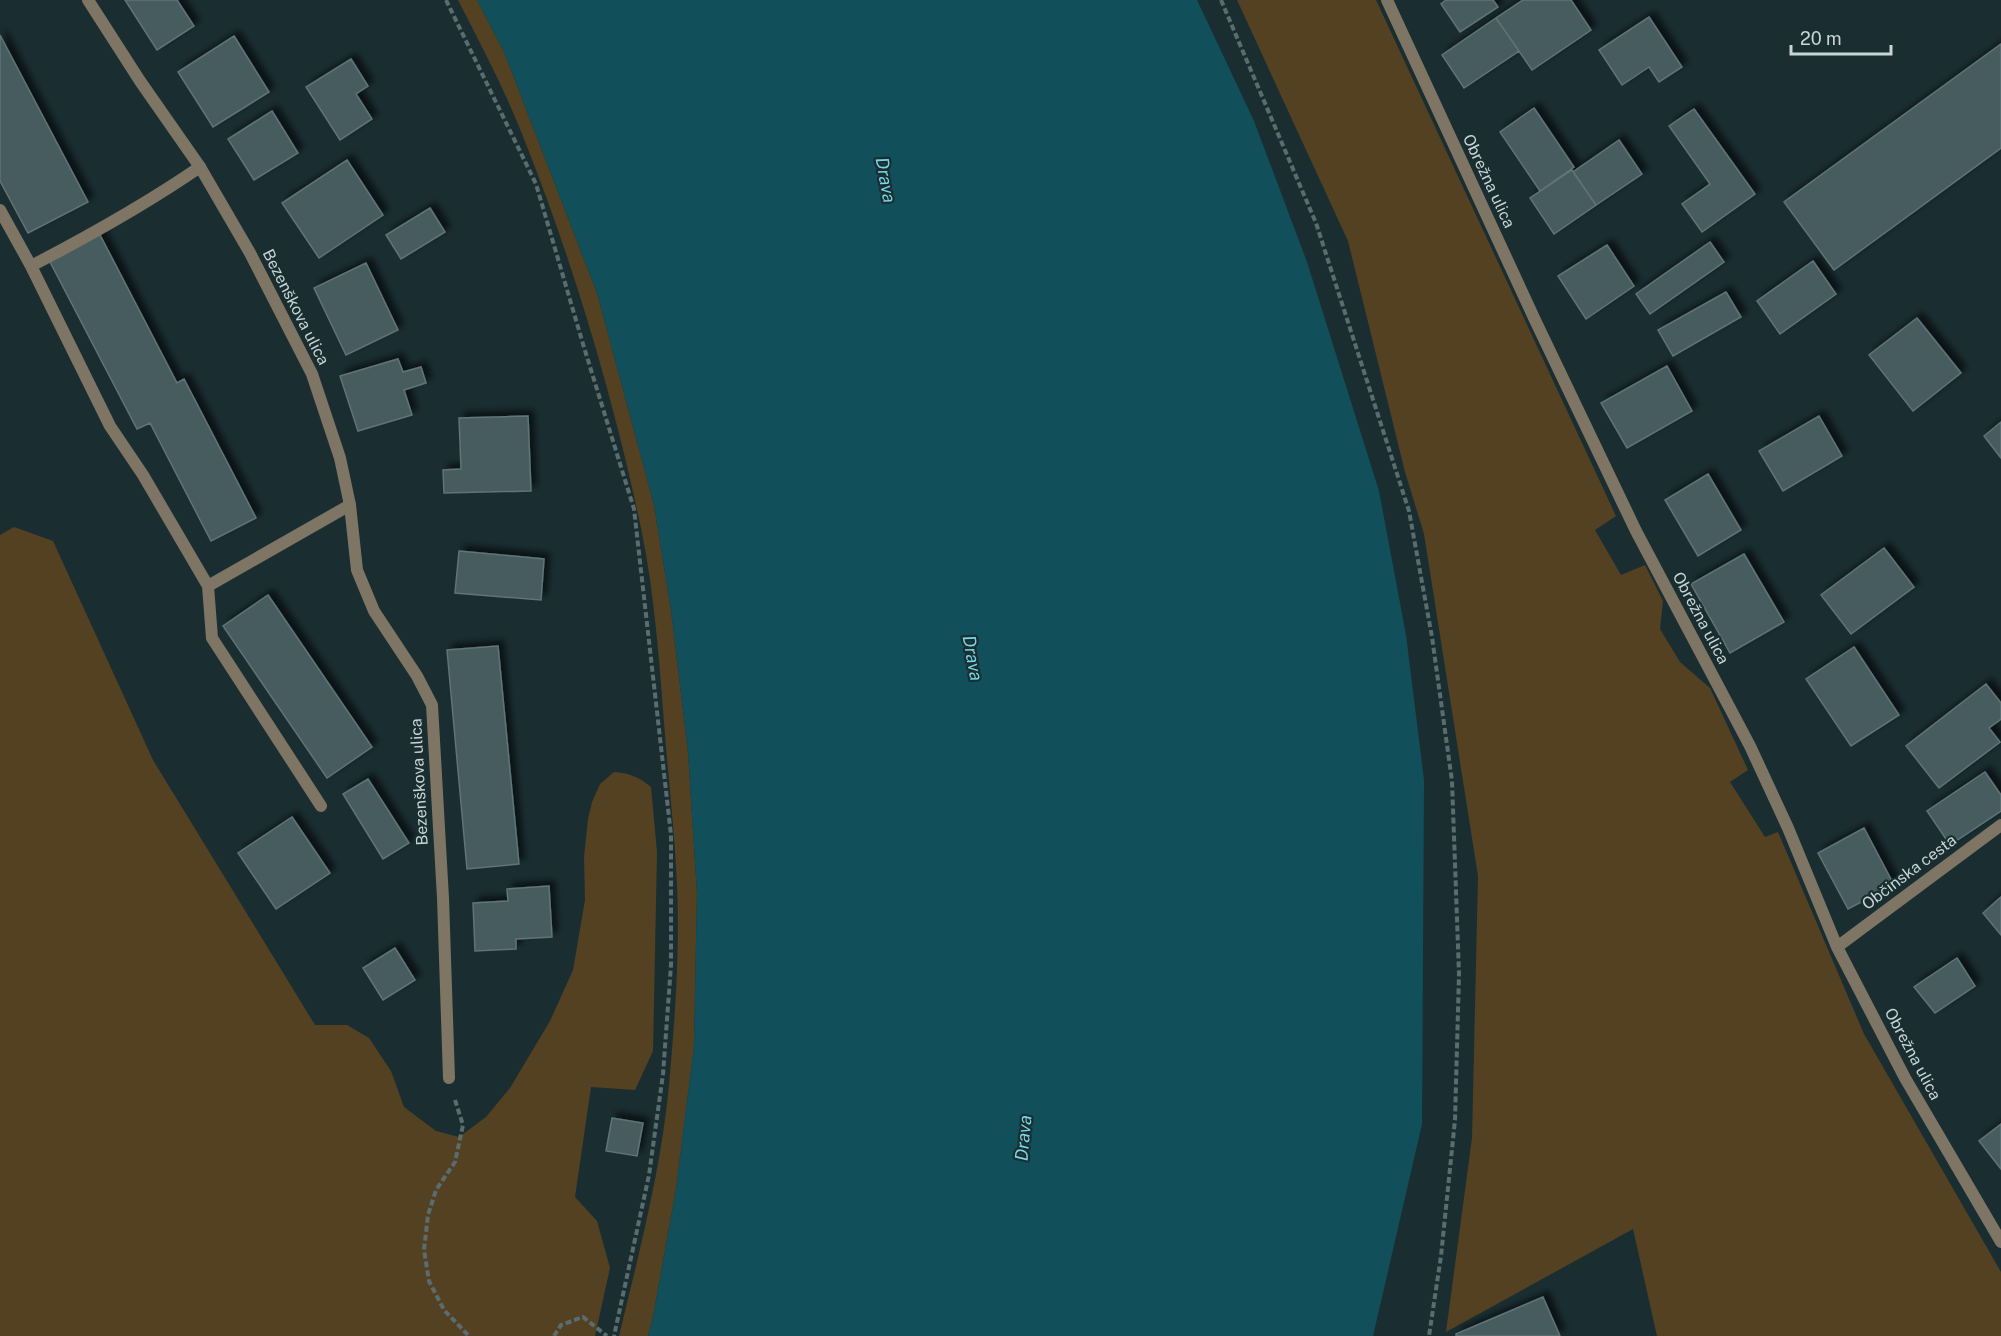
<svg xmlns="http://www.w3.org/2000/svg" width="2001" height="1336" viewBox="0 0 2001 1336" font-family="'Public Sans',sans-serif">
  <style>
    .green { fill: #534122 }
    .water { fill: #11505a }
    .building { fill: #475c5f; stroke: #5e7478; stroke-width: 1.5; filter: url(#shadow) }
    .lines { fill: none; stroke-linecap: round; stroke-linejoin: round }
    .path { stroke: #5b6c6f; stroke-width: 4; stroke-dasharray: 6 3; stroke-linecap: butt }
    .lane { stroke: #7f7564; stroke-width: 12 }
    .street { stroke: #7f7564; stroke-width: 12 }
    .labels { text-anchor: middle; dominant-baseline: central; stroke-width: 4.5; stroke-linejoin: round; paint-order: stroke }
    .street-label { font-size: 16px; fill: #c8d4d6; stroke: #1a2e32 }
    .water-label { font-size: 18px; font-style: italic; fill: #78d6e6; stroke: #1a2e32 }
  </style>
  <defs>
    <filter id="shadow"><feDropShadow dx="5.5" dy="-5.5" stdDeviation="3" flood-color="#0009"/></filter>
  </defs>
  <rect width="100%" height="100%" fill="#1a2e32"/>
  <path class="green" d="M458 0H477L504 52 597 293 654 505 671 610 688 752 697 893 694 1046 676 1189 653 1317 648 1336H619C639 1253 661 1170 669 1085 675 1019 680 951 677 885 675 839 670 793 666 747 660 674 656 600 641 528 614 400 574 265 526 144 507 94 482 47 458 0Z
    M1237 0H1376L1616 516 1595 530 1621 575 1645 565 1663 601 1660 629 1680 662 1710 688 1748 770 1730 782 1765 837 1778 832 1864 1034 2001 1272V1336H1657L1633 1229 1446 1332 1472 1138 1478 876 1424 534 1405 472 1348 241Z
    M14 527 53 541 153 760 315 1025H347L369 1038 391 1071 404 1107 436 1131 459 1137 486 1117 510 1088 550 1021 573 970 585 900 584 857 588 819 592 802 600 784 614 772C629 773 639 777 651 787L657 852 653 1051 635 1090 591 1087 575 1197 597 1221 610 1268 595 1336H0V535Z"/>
  <path class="water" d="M477 0H1197L1254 121 1307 262 1379 491 1406 635 1424 780 1422 1124 1373 1336H648L653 1317 676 1189 694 1046 697 893 688 752 671 610 654 505 597 293 504 52Z"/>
  <path class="building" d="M125 0H177L194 26 157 50Z
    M1446 0H1493L1498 7 1460 32 1441 4Z
    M1523 0H1571L1591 30 1532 70 1496 18Z
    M1649 17 1682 67 1659 82 1649 67 1622 85 1599 50Z
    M1496 18 1519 51 1464 88 1442 55Z
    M0 35 88 202 28 233 0 181Z
    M234 36 269 92 213 127 178 72Z
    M2001 44V148L1834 270 1784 202Z
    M351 59 368 86 356 94 372 119 340 140 306 87Z
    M1534 108 1574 167 1540 191 1500 132Z
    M1694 109 1755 194 1702 232 1682 204 1710 184 1669 126Z
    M272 111 298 153 254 180 228 139Z
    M1619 140 1642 174 1596 205 1573 172Z
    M347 160 383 215 319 258 282 203Z
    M1572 170 1596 205 1554 234 1530 198Z
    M430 208 445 232 401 259 386 235Z
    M99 233 177 383 184 379 256 518 211 541 150 423 137 429 48 258Z
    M1710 242 1724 262 1650 314 1636 294Z
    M1607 245 1634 286 1586 319 1558 276Z
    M1813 261 1836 294 1780 334 1757 301Z
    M366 263 398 330 346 355 314 288Z
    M1726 292 1741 317 1673 356 1658 330Z
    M1917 318 1961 373 1913 411 1869 355Z
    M398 359 403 372 421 367 426 383 404 390 412 415 358 431 340 376Z
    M1667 366 1692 411 1627 448 1601 403Z
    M528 416 531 491 444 493 443 470 461 469 459 418Z
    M1819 416 1842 456 1783 491 1759 451Z
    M2001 422V458L1984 436Z
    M1708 474 1741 530 1698 556 1665 500Z
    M1884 548 1914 587 1851 634 1821 595Z
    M459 551 544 559 541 600 455 593Z
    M1744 554 1784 622 1730 653 1691 584Z
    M268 595 372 747 327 778 223 626Z
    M498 646 519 864 467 869 447 650Z
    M1854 647 1899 715 1851 746 1806 679Z
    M1986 684 2001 703V719L1989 728 2000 742 1939 788 1906 746Z
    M1985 772 2001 795V811L1950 845 1927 811Z
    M368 779 409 843 383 859 343 794Z
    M292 817 330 873 276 909 238 853Z
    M1864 828 1894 885 1848 909 1818 853Z
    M549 886 552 937 516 939V949L475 951 473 903 508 901 507 889Z
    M2001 897V935L1983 913Z
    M395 948 415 980 383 1000 363 968Z
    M1957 958 1975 986 1935 1013 1914 987Z
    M612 1118 643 1123 637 1156 606 1151Z
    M2001 1124V1169L1979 1141Z
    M1543 1297 1560 1336H1456V1334Z"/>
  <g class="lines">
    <path class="path" d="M446 0 536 184 583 344 634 509 671 835V965L663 1074 649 1175 614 1336
      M1221 0 1316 223 1409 511 1432 637 1452 781 1459 974 1455 1120 1441 1256 1429 1336
      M455 1100 463 1125 455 1162 436 1190 428 1215 424 1250 429 1281 444 1310 469 1336
      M554 1336 561 1325 583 1317 607 1336"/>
    <path class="lane" d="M0 210 31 266 110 426 143 475 208 586 350 505
      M31 266C89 236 146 204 200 167
      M208 586 212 638 321 806"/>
    <path class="street" d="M88 0 140 81 200 167 250 253 312 374 340 458 350 505 357 570 374 611 417 676 432 705 443 898 449 1078
      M1387 0 1535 320 1636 531 1750 746 1788 828 1837 947 1905 1078 2001 1242
      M1837 947 2001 825"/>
  </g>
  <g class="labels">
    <g class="street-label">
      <text transform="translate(1489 181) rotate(65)">Obrežna ulica</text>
      <text transform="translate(296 307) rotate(63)">Bezenškova ulica</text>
      <text transform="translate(1701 618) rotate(62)">Obrežna ulica</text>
      <text transform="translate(419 782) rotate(-93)">Bezenškova ulica</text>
      <text transform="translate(1909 872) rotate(-37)">Občinska cesta</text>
      <text transform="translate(1913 1054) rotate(62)">Obrežna ulica</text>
    </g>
    <g class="water-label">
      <text transform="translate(886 180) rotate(80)">Drava</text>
      <text transform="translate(973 658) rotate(80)">Drava</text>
      <text transform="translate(1023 1138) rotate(-85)">Drava</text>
    </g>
  </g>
  <path d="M1791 45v9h100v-9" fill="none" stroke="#c8d4d6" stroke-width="3"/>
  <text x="1800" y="45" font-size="18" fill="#c8d4d6" stroke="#1a2e32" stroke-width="4.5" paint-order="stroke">20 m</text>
</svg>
